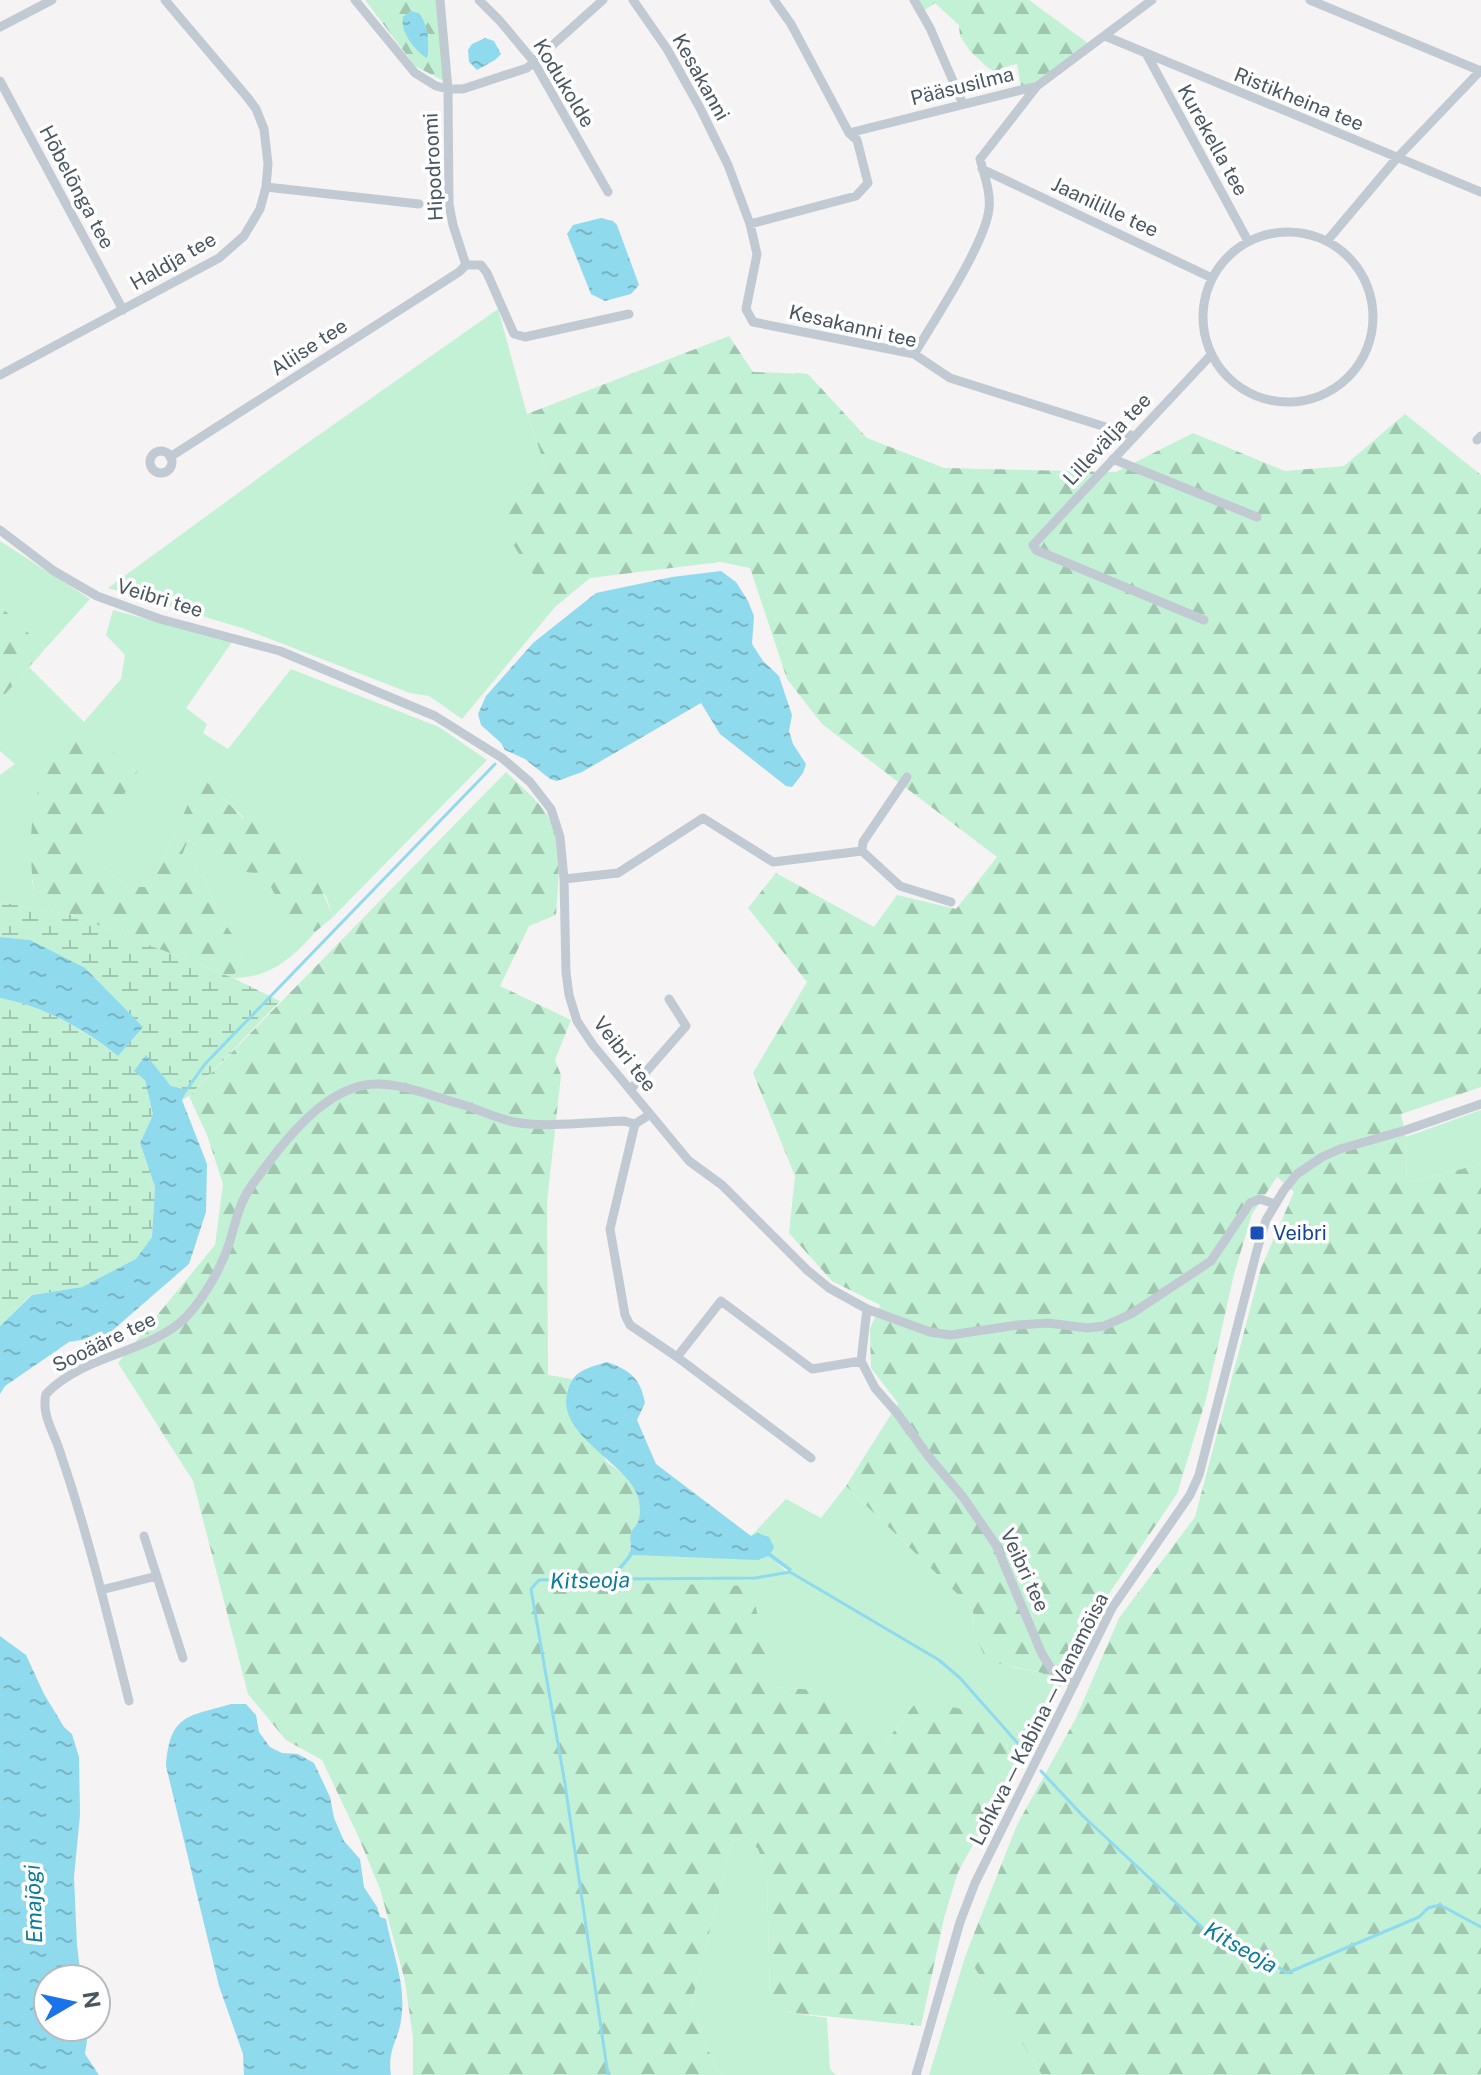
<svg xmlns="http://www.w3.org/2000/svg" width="1481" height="2075" viewBox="0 0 1481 2075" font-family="'Public Sans',sans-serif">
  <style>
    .green { fill: #c3f1d5 }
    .forest { fill: url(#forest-firs) }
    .wetland { fill: url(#wetland-marsh) }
    .water { fill: url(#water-ripples) }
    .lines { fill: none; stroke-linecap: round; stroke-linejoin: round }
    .stream { stroke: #90daee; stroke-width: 3 }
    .minor { stroke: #c1cad2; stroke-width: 9 }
    .transit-dot { fill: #1a4fb4; stroke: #fff; stroke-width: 3 }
    .labels { text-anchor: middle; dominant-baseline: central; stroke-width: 7; stroke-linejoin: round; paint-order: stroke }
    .street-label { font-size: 20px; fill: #4a5661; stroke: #fff }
    .transit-label { font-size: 20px; fill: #164399; stroke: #fff; text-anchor: start }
    .water-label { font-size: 22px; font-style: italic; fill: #0c7c9b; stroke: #fff }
  </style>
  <defs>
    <pattern id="forest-firs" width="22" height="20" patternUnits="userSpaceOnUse" patternTransform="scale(2)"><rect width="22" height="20" fill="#c3f1d5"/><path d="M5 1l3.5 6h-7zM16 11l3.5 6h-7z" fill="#a0c6b0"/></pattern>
    <pattern id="wetland-marsh" width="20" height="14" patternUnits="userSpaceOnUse" patternTransform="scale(2)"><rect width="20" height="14" fill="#c3f1d5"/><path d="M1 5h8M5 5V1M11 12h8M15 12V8" fill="none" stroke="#a0c6b0"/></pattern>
    <pattern id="water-ripples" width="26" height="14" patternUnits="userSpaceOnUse" patternTransform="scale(2)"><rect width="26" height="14" fill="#90daee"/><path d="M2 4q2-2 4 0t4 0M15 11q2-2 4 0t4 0" fill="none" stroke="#78b4c4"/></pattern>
  </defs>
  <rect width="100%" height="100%" fill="#f5f3f3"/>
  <path class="green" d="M498 309 527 414 548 474 492 512 555 607 462 719 429 696 410 693 242 628 108 588 286 458Z
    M0 541 90 599 45 649 0 606Z
    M113 610 232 642 186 708 207 724 203 733 228 749 291 669 439 727 487 760 333 917 326 896 201 777 150 887H128L89 856 32 880 37 909 0 902V775L15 764 0 751V700L29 667 84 722 121 679 125 655 106 635Z
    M188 840 225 864 263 871 287 918 315 932C292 959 269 978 233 978L244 951 218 914 204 878 181 858Z
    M1481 1110V1164L1407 1183 1406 1137Z
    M846 1486 973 1609 974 1633 1012 1667 1042 1673 1061 1687 1013 1772 1007 1745 915 1703 880 1750 841 1703 816 1690 774 1687 602 1583 605 1579H618L621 1570 632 1555H768L787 1572 791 1569 751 1536 786 1499 821 1518Z
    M745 1836 758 1849 767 1873 770 2004 785 2012 827 2018 830 2069 836 2075H723L714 2065 691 2005 732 1842Z
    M966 1954 1042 2075H929Z"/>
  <path class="forest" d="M365 0H437L444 81 415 66Z
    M914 0H1029L1089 44 1034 82 1021 86 1017 64 1001 68 998 73 987 67 970 51 960 36 959 25 935 3 921 13Z
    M729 336 753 372 808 374 867 438 944 468 1116 472 1193 433 1285 471 1344 466 1405 414 1481 475V1087L1401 1114 1406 1137 1407 1183 1481 1164V2075H1042L966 1954 1017 1825 1076 1718 1119 1618 1195 1517 1261 1268 1294 1192 1277 1177 1252 1214 1234 1274 1206 1399 1177 1494 1082 1633 1061 1687 1042 1673 987 1661 974 1633 973 1609 846 1486 898 1403 871 1368 870 1329 880 1305 832 1281 789 1233 795 1176 753 1073 807 982 748 908 776 873 874 927 897 895 956 909 997 857 822 724 787 679 750 568 720 562 590 578 555 607 491 512 548 474 527 414Z
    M0 606 45 649 0 700Z
    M88 732 137 772 89 856 128 887H150L201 776 243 818 259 809C294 840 317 874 333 917L315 932 287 918 263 872C235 877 211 855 188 840L181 858 204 878 218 914 244 951 233 978 72 915 37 909C29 867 26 810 46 771 53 757 75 743 88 732Z
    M506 772C518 784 533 796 543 809 565 838 558 881 556 915L529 926 500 986 571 1020 555 1060 561 1075 547 1202 548 1375 572 1379 567 1390 607 1462 628 1478 637 1494 640 1507 639 1520 631 1533 630 1551 624 1561 603 1582 751 1586 774 1687 816 1690 842 1703 880 1750 916 1702C949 1704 994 1711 1007 1747 1010 1755 1011 1764 1013 1772L958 1872 944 1918 921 2026 785 2012 770 2004 767 1873 758 1849 745 1836 732 1842 691 2005 714 2065 723 2075H413V2038L405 1981 380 1889 359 1838 322 1760 286 1740 248 1694 193 1481 118 1363 215 1245 223 1184 207 1135 189 1096Z"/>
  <path class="wetland" d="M0 902 72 915 233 978 280 1001 189 1096 182 1100 146 1056 145 1080 153 1115 140 1143 155 1187 152 1237 136 1260 82 1287 31 1295 0 1326V998C45 1007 82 1028 118 1056L30 940 0 937Z"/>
  <path class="water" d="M410 11 419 13C428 24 430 45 427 58 415 51 400 32 403 17Z
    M485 38 494 41 501 54 495 60 477 70 469 62 468 50 472 44Z
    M601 218 613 221 617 225 639 285 631 294 605 301 591 294 567 234 573 225Z
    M721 571 736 582 748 601 754 616 752 644 763 661 779 676 792 715 789 731 793 744 806 764 803 773 792 787 786 786 720 734 701 703 582 772 557 781 550 779 525 759 505 750 501 743 481 725 478 714 486 696 533 643 596 593 672 577Z
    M0 937 30 940 85 968 143 1027 118 1056C83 1028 45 1007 0 998Z
    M146 1055 171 1086 187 1090 182 1100 207 1164 206 1212 189 1264 106 1336 69 1342 5 1386 0 1394V1326L32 1295 82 1287 136 1259 152 1237 155 1187 140 1143 153 1115 145 1080 134 1071Z
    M607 1362C630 1370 641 1379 645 1403L637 1420 656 1464 751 1536 757 1533 769 1537 774 1547 771 1553 792 1569 790 1572 768 1556 758 1560 633 1555 621 1570 618 1579 605 1578C613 1571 625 1563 630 1551 632 1545 629 1539 631 1533 632 1529 636 1526 638 1522 641 1513 640 1500 636 1492 622 1461 558 1434 567 1394 571 1371 587 1368 607 1362Z
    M0 1636 26 1655 44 1694 64 1727 72 1734 79 1757 80 1815 74 1877 77 1945 81 1979H48V2027H89L85 2054 99 2075H0Z
    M231 1704H246L256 1715 259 1732 270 1747 282 1753 298 1754 314 1763 330 1797 334 1818 344 1841 360 1859 364 1887 377 1907 380 1917 386 1919C392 1952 407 1985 401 2020 398 2042 387 2049 391 2075H244L243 2054 219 1986 166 1766C170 1714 187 1717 231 1704Z"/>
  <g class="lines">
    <path class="stream" d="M185 1092 205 1064 495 764
      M605 1579 539 1580 531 1589 565 1784 608 2075
      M617 1579 755 1578 790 1572 939 1660 960 1678 1030 1757
      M1041 1771 1083 1816 1205 1930 1222 1940 1260 1955 1287 1973 1419 1917 1428 1908 1440 1905 1481 1927"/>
    <path class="minor" d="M355 0 415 73 436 86 448 89H463L527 68 603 0
      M440 0 448 89 449 204 453 225 466 265
      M479 0 500 21 534 62 608 192
      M633 0 667 49 700 108 728 165 750 224 757 254 746 309 753 322 914 354 950 378 1134 436
      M914 0 930 28 963 104
      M1310 0 1481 71
      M0 27 52 0
      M1105 36 1481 192
      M1147 55 1248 241
      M0 81 123 310
      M849 133 1037 86 1152 0
      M982 169 1212 278
      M266 187 419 204
      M750 224 856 196 868 183 857 140 849 133 791 24 774 0
      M1203 317a85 85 0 1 1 170 0a85 85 0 1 1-170 0Z
      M1327 241 1396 159 1481 70
      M466 265H481L487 273 514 334 525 337 629 314
      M914 354C934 321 985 244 989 209 991 192 984 175 980 159L1037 86
      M0 375 219 258 244 236 260 209 266 187 268 164 264 129 256 109 248 98 165 0
      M1477 440 1481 436
      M150 462a11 11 0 1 1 22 0a11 11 0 1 1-22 0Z
      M170 457 459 272 466 265
      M1113 459 1257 517
      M0 530 54 571 97 596 160 619 280 651 435 716 502 758 530 782 551 809 560 837 564 879 566 972 569 995 577 1021 593 1045 689 1161 722 1185 807 1270 829 1288 867 1309 861 1361 875 1388 897 1413 929 1457 963 1497 996 1545 1042 1654 1054 1673 1074 1685
      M1204 620 1036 550 1033 545 1211 355
      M862 851 863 842 907 777
      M564 879 618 873 703 818 773 862 862 851 900 886 951 902
      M630 1090 686 1026 669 999
      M635 1124 610 1229 625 1315 630 1325 677 1357 721 1301 812 1369 861 1361
      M867 1309 930 1332 950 1335 1018 1325 1048 1323 1087 1328 1104 1326 1131 1314 1211 1261 1250 1203 1260 1199 1275 1204
      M677 1357 811 1458
      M144 1536 183 1658
      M101 1590 157 1576
      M129 1701C108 1617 88 1534 60 1452 54 1432 41 1415 46 1394 83 1354 153 1353 188 1315 206 1295 222 1266 230 1241 236 1221 239 1203 252 1185 280 1147 326 1081 380 1084 406 1085 432 1096 457 1103 476 1108 495 1118 514 1122 544 1128 592 1122 624 1121L635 1124 649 1115
      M916 2075 960 1922 975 1883 1112 1608 1190 1495 1199 1475 1257 1250 1266 1220 1284 1190 1297 1174 1322 1157 1340 1149 1406 1130 1481 1104"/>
  </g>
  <rect class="transit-dot" x="1249" y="1225" width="16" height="16" rx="4"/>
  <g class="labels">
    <g class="street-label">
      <text transform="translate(701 77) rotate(61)">Kesakanni</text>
      <text transform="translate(564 83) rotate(59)">Kodukolde</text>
      <text transform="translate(962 86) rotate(-14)">Pääsusilma</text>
      <text transform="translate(1299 99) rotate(22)">Ristikheina tee</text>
      <text transform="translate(1213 140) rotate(61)">Kurekella tee</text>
      <text transform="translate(433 167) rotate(-93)">Hipodroomi</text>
      <text transform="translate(77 187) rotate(62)">Hõbelõnga tee</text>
      <text transform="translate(1105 207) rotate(25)">Jaanilille tee</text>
      <text transform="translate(173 261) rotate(-30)">Haldja tee</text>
      <text transform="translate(853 326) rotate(13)">Kesakanni tee</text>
      <text transform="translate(309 347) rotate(-33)">Aliise tee</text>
      <text transform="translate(1107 439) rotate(-47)">Lillevälja tee</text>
      <text transform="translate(160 598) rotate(17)">Veibri tee</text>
      <text transform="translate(625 1054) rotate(52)">Veibri tee</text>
      <text transform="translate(104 1342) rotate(-26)">Sooääre tee</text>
      <text transform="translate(1025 1570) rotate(65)">Veibri tee</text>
      <text transform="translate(1039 1719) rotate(-63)">Lohkva — Kabina — Vanamõisa</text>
    </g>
    <g class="transit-label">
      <text x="1273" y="1233">Veibri</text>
    </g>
    <g class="water-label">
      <text transform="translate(590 1580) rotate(-1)">Kitseoja</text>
      <text transform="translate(33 1904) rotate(-92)">Emajõgi</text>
      <text transform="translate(1241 1947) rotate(30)">Kitseoja</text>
    </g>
  </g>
  <g transform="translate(72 2003) rotate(81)"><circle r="38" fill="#ffffff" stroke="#b7bbc0" stroke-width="2"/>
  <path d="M0-6L14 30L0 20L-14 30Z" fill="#1a73e8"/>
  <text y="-12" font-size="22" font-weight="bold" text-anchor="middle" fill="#4a5661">N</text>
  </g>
</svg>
